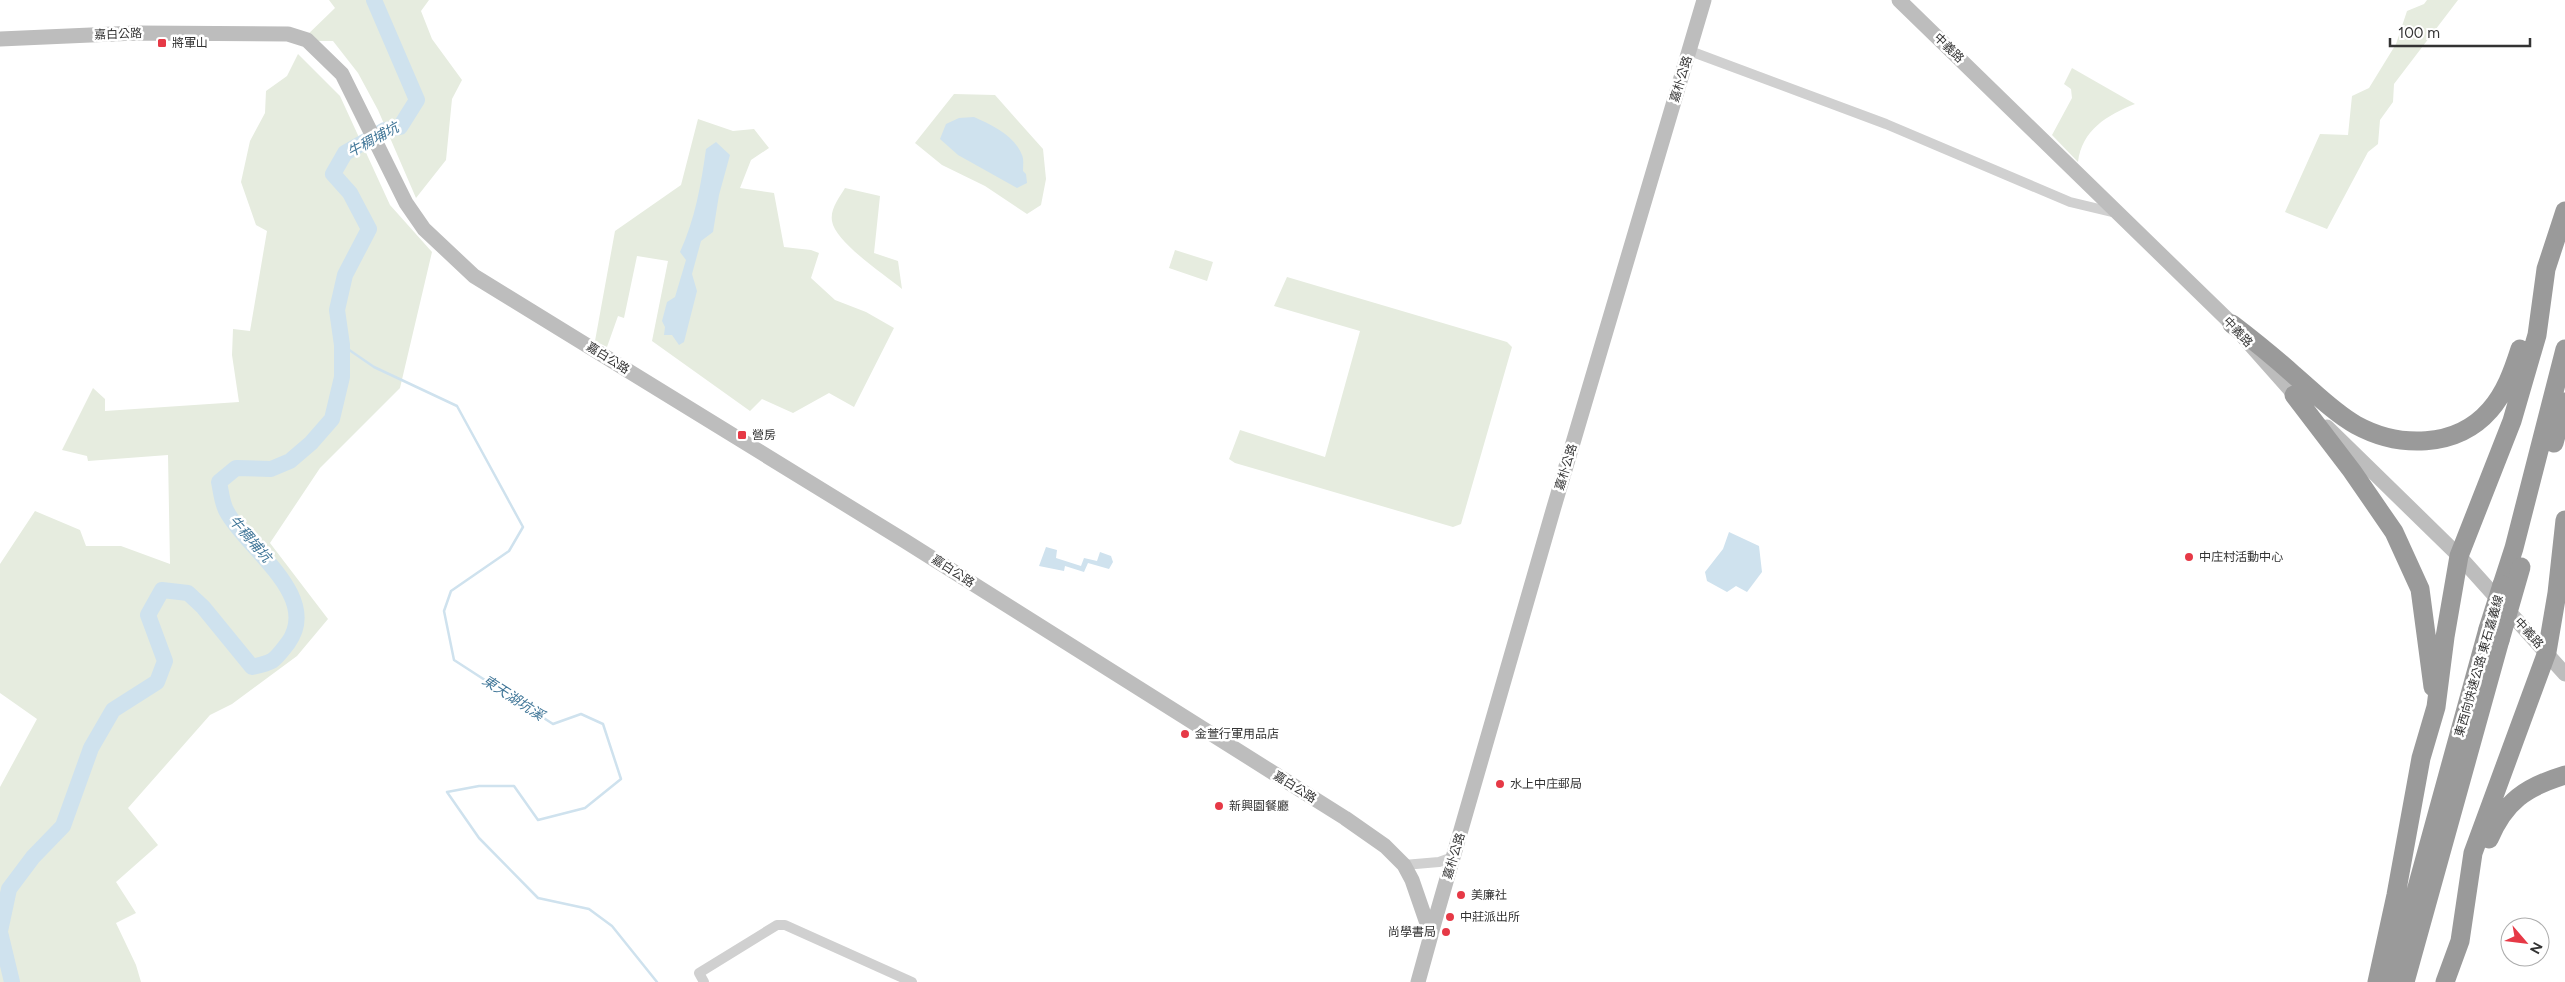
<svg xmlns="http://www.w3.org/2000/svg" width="2565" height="982" viewBox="0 0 2565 982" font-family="Figtree,'Noto Sans TC',sans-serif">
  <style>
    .green { fill: #e6ecdf }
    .water { fill: #cfe2ee }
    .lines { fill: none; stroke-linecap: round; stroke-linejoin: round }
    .stream { stroke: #cfe2ee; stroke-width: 2.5 }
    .river { stroke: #cfe2ee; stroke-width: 16 }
    .street { stroke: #d0d0d0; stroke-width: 10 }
    .secondary { stroke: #bdbdbd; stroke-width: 15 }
    .highway { stroke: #9a9a9a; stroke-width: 19 }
    .highway-bridge { stroke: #9a9a9a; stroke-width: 19 }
    .poi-dot { fill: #e63946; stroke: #fff; stroke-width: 2 }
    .labels { text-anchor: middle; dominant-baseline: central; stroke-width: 5; stroke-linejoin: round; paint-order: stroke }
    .street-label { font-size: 12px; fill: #333; stroke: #fff }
    .poi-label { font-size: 12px; fill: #333; stroke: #fff; text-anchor: start }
    .water-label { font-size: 14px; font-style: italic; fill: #3f7597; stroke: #fff }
  </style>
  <rect width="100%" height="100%" fill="#fff"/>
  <path class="green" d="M329 0H429L421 11 432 39 462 80 452 99 446 160 416 198 378 110 358 73 333 41H301L335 8Z
    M2427 0H2458L2394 84 2393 102 2380 120 2378 144 2368 152 2327 229 2285 212 2320 134 2348 135 2352 96 2369 88 2396 44 2407 11 2424 4Z
    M298 54 340 96 390 205 432 252 400 388 320 468 270 543 328 619 297 656 232 704 210 715 128 808 158 845 116 882 136 913 116 923 136 965 141 982H0V787L37 719 0 693V564L35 511 80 530 86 546H121L170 564 168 455 88 461 87 456 62 450 93 388 105 399V411L239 402 232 355 233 329 250 331 267 231 256 225 241 182 250 141 265 113 266 91 287 76Z
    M2072 68 2135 104C2107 115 2082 130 2078 162L2052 135 2072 98 2071 89 2064 84Z
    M954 94 995 95 1043 149 1046 179 1041 205 1027 214 985 186 942 165 915 143Z
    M698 119 733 131 754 129 769 148 751 160 740 188 774 193 784 247 811 250 819 253 811 278 835 300 866 312 894 328 854 407 829 393 793 413 762 399 750 411 652 341 668 261 637 256 624 318 618 316 607 347 595 341 615 231 681 185Z
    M845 188 880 196 874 253 898 261 902 289C885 275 835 242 832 221 830 209 839 198 845 188Z
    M1175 250 1213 262 1207 281 1169 268Z
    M1287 277 1507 342 1512 347 1461 524 1453 527 1235 463 1229 459 1240 430 1325 457 1360 331 1274 306Z"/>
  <path class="water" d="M974 117C992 125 1014 135 1022 155 1024 159 1023 166 1023 171L1026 174 1027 183 1017 188 958 155 940 139 946 124 959 118Z
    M716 142 730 155 719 195 713 232 701 241 692 274 697 291 684 342 679 345 672 335H664L665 327 662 321 667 302 675 297 686 260 680 252C695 219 701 185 706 149Z
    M1729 532 1759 546 1762 572 1747 592 1736 586 1727 592 1707 581 1705 572 1723 549Z
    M1046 547 1057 550 1056 558 1081 566 1084 558 1097 561 1100 552 1111 556 1113 562 1109 569 1088 563 1084 572 1065 566 1064 571 1039 566Z"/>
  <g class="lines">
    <path class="stream" d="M342 345 374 367 457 406 523 527 509 551 451 591 444 611 454 660 553 724 581 714 603 724 621 779 585 808 538 820 514 786H479L447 792 479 838 538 898 589 909 612 926 657 982"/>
    <path class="river" d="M0 931 9 889 33 857 63 826 91 748 113 710 157 682 165 661 148 615 162 590 188 593 203 607 252 667C275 662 274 661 288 643 322 596 246 548 227 512 222 504 221 491 219 482L236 468 271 469 290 461 311 443 332 419 342 377V345L337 310 345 275 369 229 350 193 333 174 345 153 385 130 400 127 417 100 374 0
      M0 932 12 982"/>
    <path class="street" d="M1690 51 1886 124 2070 202 2116 213
      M1404 865 1439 862 1453 857
      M704 982 699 973 777 925H785L912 982"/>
    <path class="secondary" d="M1899 0 2232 324 2301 402
      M0 39 136 33 288 34 307 40 342 74 406 203 424 229 474 276 905 541 1345 818 1385 846 1404 865 1412 880 1431 935 1418 982
      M2327 427 2459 556 2565 674
      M1431 934 1554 507 1704 0"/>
    <path class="highway" d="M2232 324C2253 340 2274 357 2294 375 2314 392 2333 412 2356 425 2398 448 2456 449 2490 410 2505 393 2513 371 2520 349
      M2294 395 2352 471 2394 532 2420 589 2433 687
      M2554 443 2565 402
      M2502 585 2514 548 2565 349
      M2489 839C2505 801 2526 787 2565 775
      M2377 982 2396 895 2421 758 2436 707 2445 637 2459 556 2512 421 2537 335 2546 269 2565 211
      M2391 982 2488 629
      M2405 982 2500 640
      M2445 982 2460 941 2473 853 2547 652 2557 593 2565 520"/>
    <path class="highway-bridge" d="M2488 629 2502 585
      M2500 640 2521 567"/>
  </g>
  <g class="poi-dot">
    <rect x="157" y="38" width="10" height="10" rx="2.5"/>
    <rect x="737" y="430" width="10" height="10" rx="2.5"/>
    <circle cx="2189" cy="557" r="5"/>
    <circle cx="1185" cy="734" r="5"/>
    <circle cx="1500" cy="784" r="5"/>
    <circle cx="1219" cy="806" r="5"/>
    <circle cx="1461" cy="895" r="5"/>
    <circle cx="1450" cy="917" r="5"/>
    <circle cx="1446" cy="932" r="5"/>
  </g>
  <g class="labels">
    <g class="street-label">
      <text transform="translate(118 34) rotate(-2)">嘉白公路</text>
      <text transform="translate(1949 48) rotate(44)">中義路</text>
      <text transform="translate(1681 79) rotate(-73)">嘉朴公路</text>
      <text transform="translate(2238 332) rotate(47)">中義路</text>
      <text transform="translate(608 358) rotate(32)">嘉白公路</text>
      <text transform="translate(1566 467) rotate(-73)">嘉朴公路</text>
      <text transform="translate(953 571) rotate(33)">嘉白公路</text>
      <text transform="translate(2529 633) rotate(48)">中義路</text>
      <text transform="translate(2479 666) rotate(-74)">東西向快速公路 東石嘉義線</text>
      <text transform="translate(1295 787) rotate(32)">嘉白公路</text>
      <text transform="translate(1454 856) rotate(-73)">嘉朴公路</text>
    </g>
    <g class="poi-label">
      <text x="172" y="43">將軍山</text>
      <text x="752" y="435">營房</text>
      <text x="2199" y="557">中庄村活動中心</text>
      <text x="1195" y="734">金萱行軍用品店</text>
      <text x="1510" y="784">水上中庄郵局</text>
      <text x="1229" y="806">新興園餐廳</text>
      <text x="1471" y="895">美廉社</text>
      <text x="1460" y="917">中莊派出所</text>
      <text x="1436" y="932" text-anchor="end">尚學書局</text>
    </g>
    <g class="water-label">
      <text transform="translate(373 140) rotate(-29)">牛稠埔坑</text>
      <text transform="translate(250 539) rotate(49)">牛稠埔坑</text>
      <text transform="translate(513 698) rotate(33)">東天湖坑溪</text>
    </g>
  </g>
  <g transform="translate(2525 942) rotate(118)"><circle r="24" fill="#ffffff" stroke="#adadad"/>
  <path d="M0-4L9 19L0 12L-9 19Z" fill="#e63946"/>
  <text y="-8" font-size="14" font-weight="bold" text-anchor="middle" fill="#333333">N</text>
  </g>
  <path d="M2390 38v8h140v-8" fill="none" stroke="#333333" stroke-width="2.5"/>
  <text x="2398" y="38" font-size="15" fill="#333333" stroke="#ffffff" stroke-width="4" paint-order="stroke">100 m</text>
</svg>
